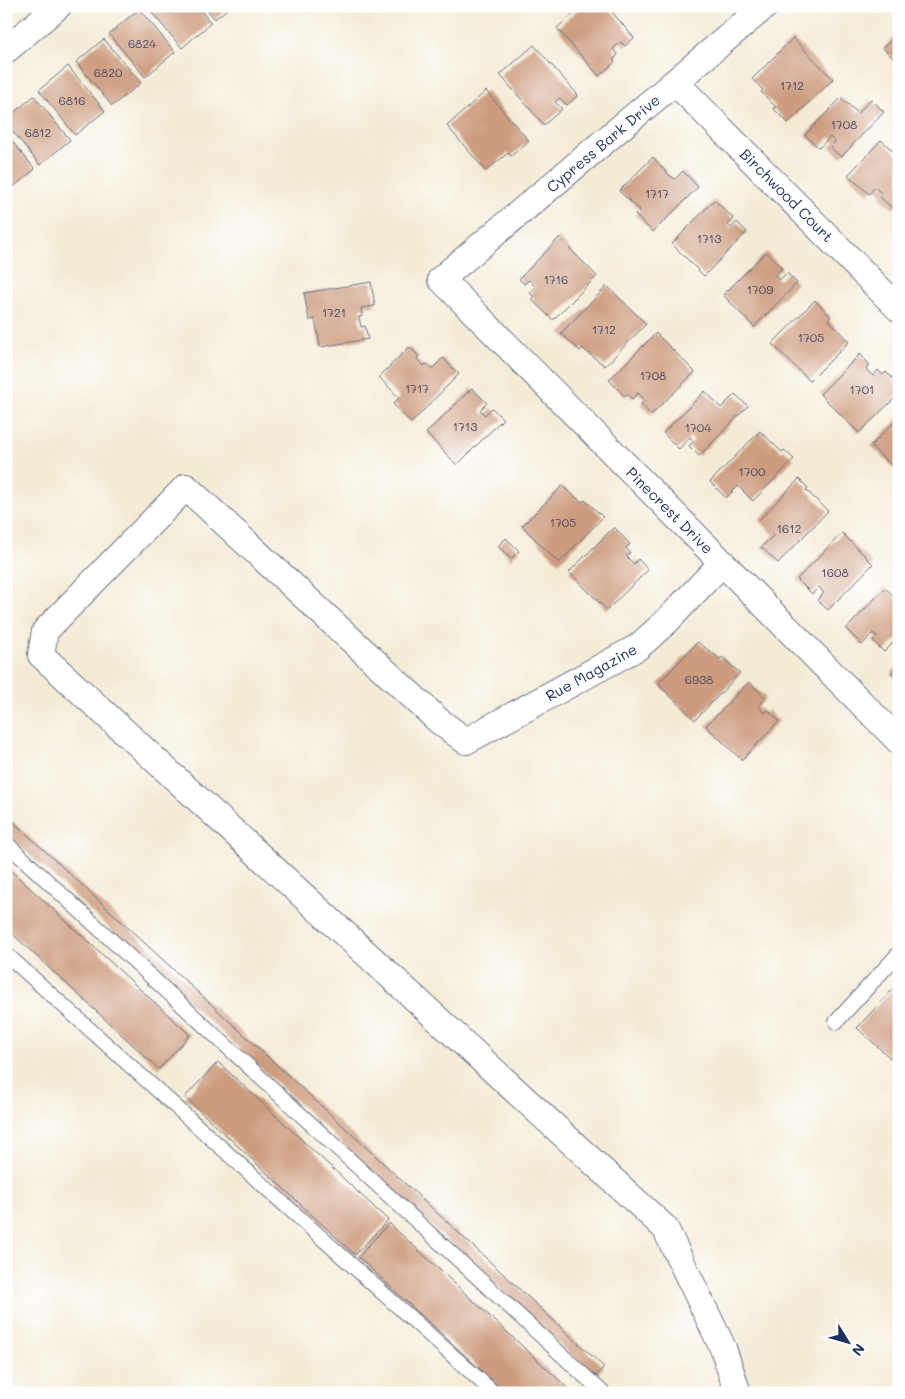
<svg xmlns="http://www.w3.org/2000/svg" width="905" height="1399" viewBox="0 0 905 1399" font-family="Mali,sans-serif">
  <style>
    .building { fill: #cd9c7f }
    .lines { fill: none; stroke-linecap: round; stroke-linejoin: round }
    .service-casing { stroke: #677188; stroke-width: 16 }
    .minor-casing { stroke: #677188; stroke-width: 28 }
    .service { stroke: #fff; stroke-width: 14 }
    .minor { stroke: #fff; stroke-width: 26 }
    .labels { text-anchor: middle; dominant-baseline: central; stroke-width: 4.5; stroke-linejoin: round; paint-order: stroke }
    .number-label { font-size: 12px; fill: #484a66 }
    .street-label { font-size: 15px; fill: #1b2f5e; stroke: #fff }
  </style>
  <rect width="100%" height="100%" fill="#fff"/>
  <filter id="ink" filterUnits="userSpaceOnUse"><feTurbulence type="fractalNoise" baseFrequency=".02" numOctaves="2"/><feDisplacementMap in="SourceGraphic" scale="10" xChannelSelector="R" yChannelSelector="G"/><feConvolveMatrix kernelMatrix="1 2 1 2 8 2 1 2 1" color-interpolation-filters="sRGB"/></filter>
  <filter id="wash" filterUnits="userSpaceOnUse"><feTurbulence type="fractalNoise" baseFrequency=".0096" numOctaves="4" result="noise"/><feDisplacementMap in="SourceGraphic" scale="20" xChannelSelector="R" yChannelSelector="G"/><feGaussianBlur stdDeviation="1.12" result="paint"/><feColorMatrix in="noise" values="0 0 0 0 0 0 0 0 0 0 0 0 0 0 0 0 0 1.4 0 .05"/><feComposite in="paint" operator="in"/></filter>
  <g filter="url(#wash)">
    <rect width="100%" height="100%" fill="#f4ebd5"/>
    <g id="blocks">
      <path class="building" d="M146 6H197L211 23 182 48Z
        M204 6H231L215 19Z
        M582 6H607L634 38 625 46 621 42 613 49 618 55 613 60 615 62 599 76 557 28Z
        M139 9 175 52 145 77 109 34Z
        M899 32V64L883 48Z
        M793 38 833 79 788 123 773 108 776 107 761 92 763 90 752 79Z
        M104 39 141 83 112 106 76 62Z
        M534 45 578 95 567 105 560 98 555 102 562 109 544 125 500 75Z
        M68 66 105 111 75 135 39 90Z
        M486 91 529 141 511 156 508 153 486 171 447 126Z
        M34 96 70 140 40 165 6 123V119Z
        M841 98 858 113 871 99 884 112 841 157 830 147 835 142 830 137 819 148 805 135Z
        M6 134 35 169 6 193Z
        M881 140 899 156V204L893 209 880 197 882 194 875 187 869 194 848 175Z
        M653 157 669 175 675 179 683 171 698 187 653 232 635 215 640 210 619 191Z
        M714 200 734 219 728 225 731 228 737 222 747 232 704 276 672 244Z
        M559 238 597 276 553 320 532 300 534 297 530 293 536 287 529 280 524 284 519 279Z
        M766 252 782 268 775 275 779 280 787 273 797 283 754 327 723 295Z
        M371 282 375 306 361 308 362 316 359 317 361 327 365 326 368 339 320 347 315 319 309 320 304 293Z
        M607 286 646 324 605 366 582 348 580 351 561 333Z
        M815 300 831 317 828 319 849 342 810 381 772 344Z
        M656 333 695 372 651 415 641 404 645 400 638 393 632 399 628 394 625 397 609 380Z
        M409 347 419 356 417 359 424 366 426 364 432 369 443 358 459 374 411 423 393 404 399 398 379 377Z
        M860 354 870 365 866 369 873 376 878 370 883 375 886 372 899 385V394L859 433 820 394Z
        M472 388 487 403 480 410 485 415 492 408 503 419 457 465 426 433Z
        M705 391 721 408 735 394 748 406 699 456 689 446 694 441 690 437 679 449 663 433Z
        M899 417V473L871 446Z
        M760 431 782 452 784 450 794 459 753 501 738 486 726 498 710 482Z
        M799 479 808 488 806 490 828 511 778 563 761 547 774 535 759 520Z
        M562 486 582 502 585 500 603 517 559 563 522 526Z
        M614 527 630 544 626 548 630 553 626 556 634 564 638 559 648 570 607 610 569 572Z
        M842 533 873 564 828 610 817 600 824 593 819 587 812 594 797 579Z
        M506 538 519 551 511 559 498 546Z
        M885 588 899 601V637L884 652 873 641 877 637 873 633 862 645 846 629Z
        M698 642 720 659 722 657 740 673 695 720 658 684Z
        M899 665V681L891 673Z
        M749 682 766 698 758 707 765 713 768 710 779 721 742 760 706 726Z
        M6 815 604 1367 595 1377 6 833Z
        M6 866 190 1035 159 1069 6 928Z
        M899 982V1066L857 1028Z
        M218 1062 388 1220 355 1255 185 1097Z
        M389 1223 573 1393H506L358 1257Z"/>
    </g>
  </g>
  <g filter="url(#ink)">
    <use href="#blocks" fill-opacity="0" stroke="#677188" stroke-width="1"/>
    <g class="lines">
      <g class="service-casing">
        <path id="service" d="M6 843 603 1393
          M6 954 494 1393
          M836 1022 899 953"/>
      </g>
      <g class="minor-casing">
        <path id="minor" d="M765 6 441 279 899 741
          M6 50 58 6
          M675 82 899 309
          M722 563 667 621 638 647 466 741 439 721 186 487 45 631 41 655 665 1228 723 1348 738 1393"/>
      </g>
      <use href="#service" class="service"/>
      <use href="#minor" class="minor"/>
    </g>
  </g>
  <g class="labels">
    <g class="number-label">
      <text x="142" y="43">6824</text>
      <text x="108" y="72">6820</text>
      <text x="792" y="85">1712</text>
      <text x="72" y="100">6816</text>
      <text x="844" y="124">1708</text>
      <text x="38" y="132">6812</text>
      <text x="657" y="193">1717</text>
      <text x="709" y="238">1713</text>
      <text x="556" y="279">1716</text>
      <text x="760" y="289">1709</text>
      <text x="334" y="312">1721</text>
      <text x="604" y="329">1712</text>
      <text x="811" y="337">1705</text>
      <text x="653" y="375">1708</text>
      <text x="417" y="388">1717</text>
      <text x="862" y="389">1701</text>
      <text x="465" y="426">1713</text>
      <text x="698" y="427">1704</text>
      <text x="752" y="471">1700</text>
      <text x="563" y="522">1705</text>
      <text x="789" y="528">1612</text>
      <text x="835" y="572">1608</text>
      <text x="699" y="679">6938</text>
    </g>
    <g class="street-label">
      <text transform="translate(603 143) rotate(-40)">Cypress Bark Drive</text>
      <text transform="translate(787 195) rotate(45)">Birchwood Court</text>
      <text transform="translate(670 510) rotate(45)">Pinecrest Drive</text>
      <text transform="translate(591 672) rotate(-29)">Rue Magazine</text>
    </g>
  </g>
  <rect width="905" height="1399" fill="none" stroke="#fff" stroke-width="25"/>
  <g transform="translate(848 1342) rotate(127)" stroke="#ffffff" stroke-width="4" paint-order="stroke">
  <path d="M0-4L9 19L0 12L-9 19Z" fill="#1b2f5e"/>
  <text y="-8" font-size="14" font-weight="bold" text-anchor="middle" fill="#1b2f5e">N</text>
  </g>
</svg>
